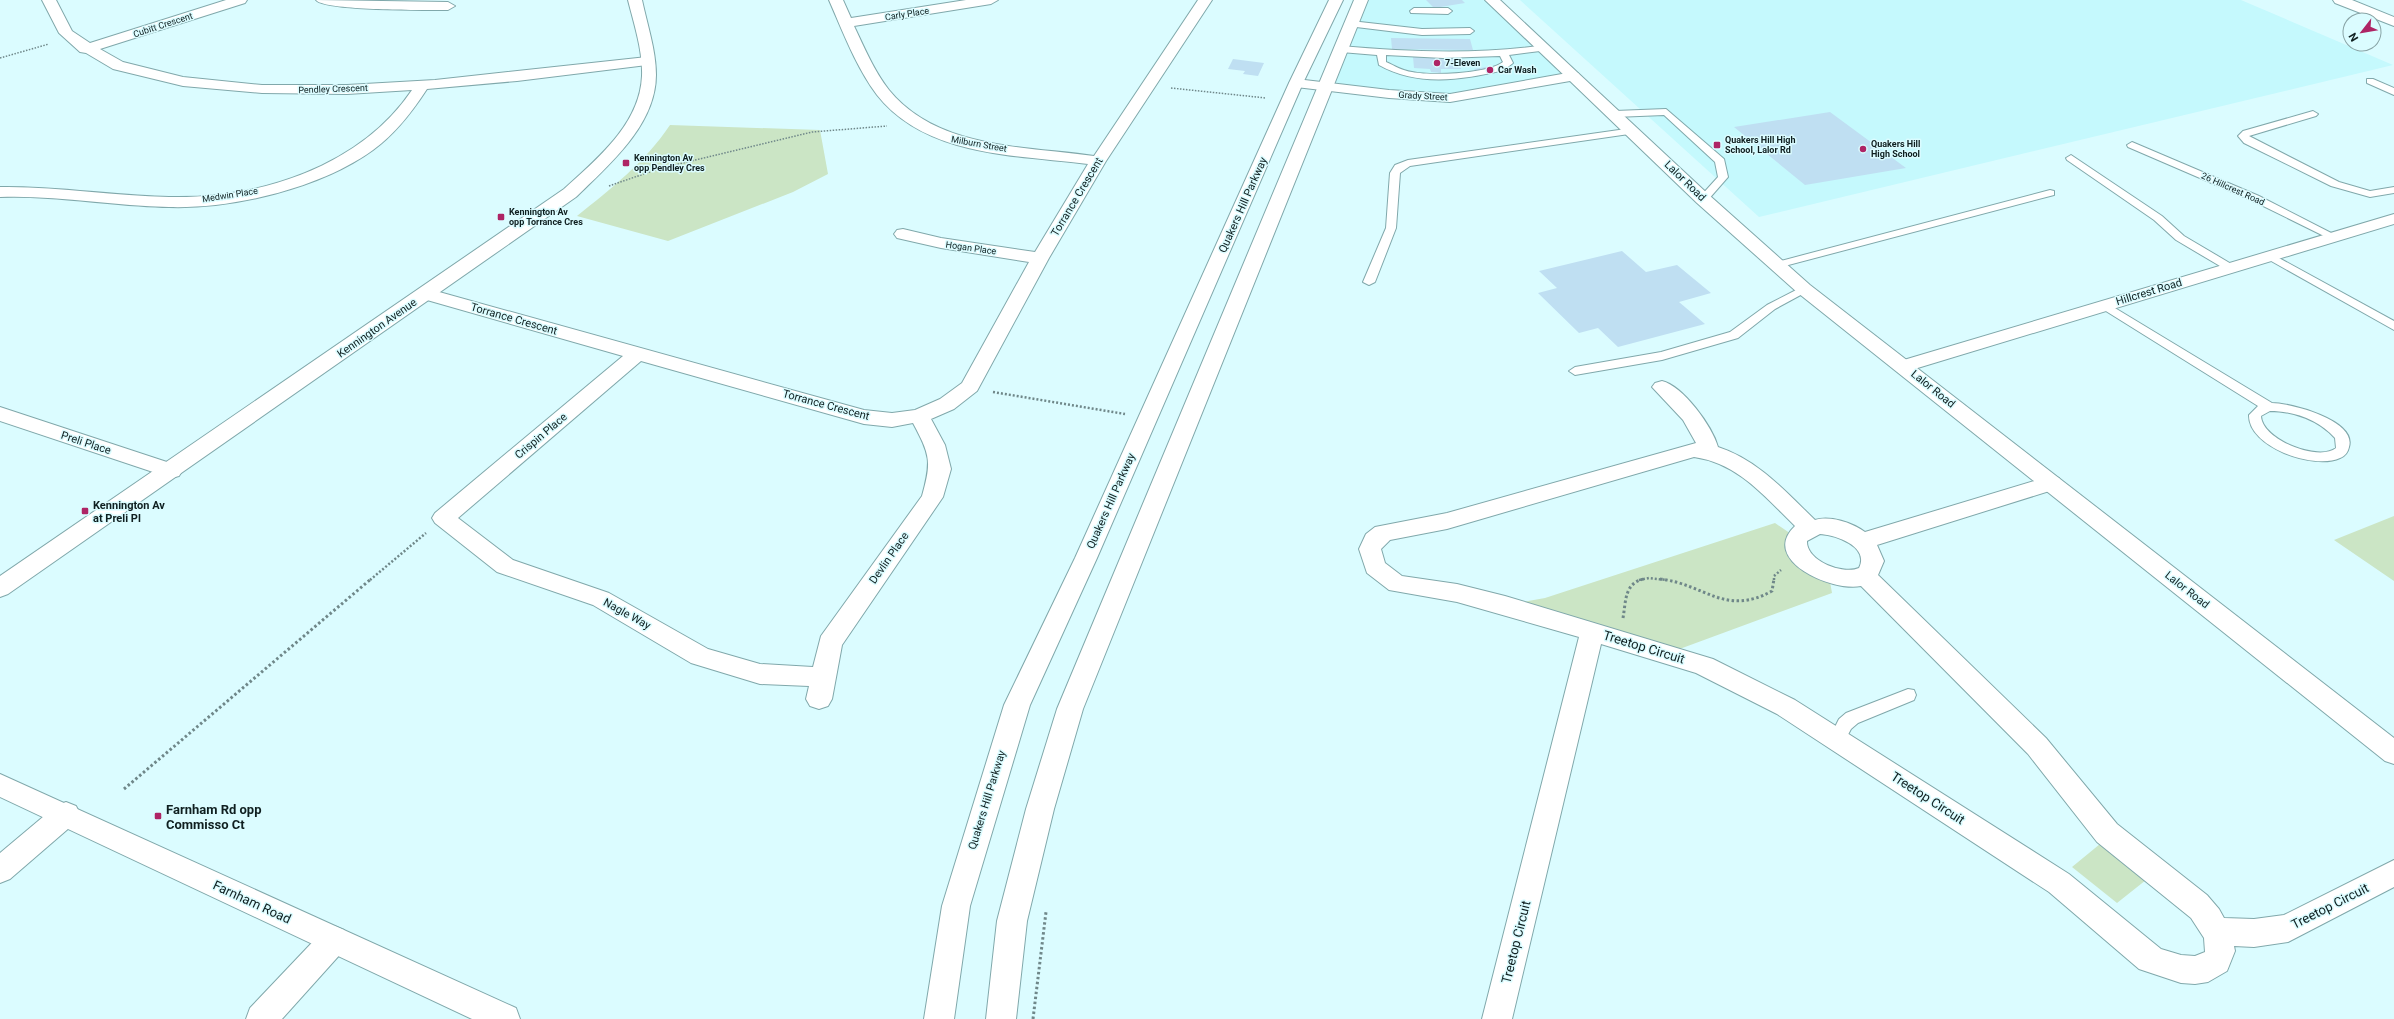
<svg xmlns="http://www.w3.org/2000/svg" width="2394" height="1019" viewBox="0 0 2394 1019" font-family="Roboto,sans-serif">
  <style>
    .built { fill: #c5f9fd }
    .green { fill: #cbe5c5 }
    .building { fill: #bfdff2 }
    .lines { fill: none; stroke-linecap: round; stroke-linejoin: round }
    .lane-casing { stroke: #80a8ab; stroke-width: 2 }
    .street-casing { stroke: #80a8ab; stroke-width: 2 }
    .secondary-casing { stroke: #80a8ab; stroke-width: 2 }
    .primary-casing { stroke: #80a8ab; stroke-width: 2 }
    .path-far2 { stroke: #6f8789; stroke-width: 1.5; stroke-dasharray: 1.5 1.5; stroke-linecap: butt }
    .path-far1 { stroke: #6f8789; stroke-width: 2.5; stroke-dasharray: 2 2; stroke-linecap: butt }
    .path { stroke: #6f8789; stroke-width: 3; stroke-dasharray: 2.5 2.5; stroke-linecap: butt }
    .lane { fill: #fff; fill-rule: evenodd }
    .street { fill: #fff; fill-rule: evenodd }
    .secondary { fill: #fff; fill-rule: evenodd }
    .primary { fill: #fff; fill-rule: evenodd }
    .poi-dot { fill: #ae2465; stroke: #dbfcff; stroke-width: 1.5 }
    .labels { text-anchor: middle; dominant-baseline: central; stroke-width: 3; stroke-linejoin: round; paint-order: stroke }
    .far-street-label { font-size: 9px; fill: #0f1f20; stroke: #dbfcff }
    .far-poi-label { font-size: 9px; font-weight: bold; fill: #0f1f20; stroke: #dbfcff; text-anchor: start }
    .street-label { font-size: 11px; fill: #0f1f20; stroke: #dbfcff }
    .poi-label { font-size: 11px; font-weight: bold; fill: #0f1f20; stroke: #dbfcff; text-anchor: start }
    .near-street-label { font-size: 13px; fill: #0f1f20; stroke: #dbfcff }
    .near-poi-label { font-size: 13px; font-weight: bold; fill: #0f1f20; stroke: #dbfcff; text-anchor: start }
  </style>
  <rect width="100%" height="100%" fill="#dbfcff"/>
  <path class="built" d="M1361 0H1492L1574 75 1450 98 1327 87Z
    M1520 0H2241L2393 65 1759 217Z"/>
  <path class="green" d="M670 125 820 130 828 174 793 192 668 241 577 216C612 188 645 162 670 125Z
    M2394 516V581L2334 540Z
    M1775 523 1797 538 1829 576 1832 593 1666 654 1505 605 1545 598Z
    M2100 844 2146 880 2117 903 2072 867Z"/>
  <path class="building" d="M1426 0H1462L1465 3 1434 8Z
    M1391 38 1470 39 1473 50 1392 49Z
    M1413 57 1459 58 1461 69H1441V73L1431 72 1430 69 1414 68Z
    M1233 59 1264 63 1258 76 1243 74 1245 71 1228 69Z
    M1498 65 1506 71 1481 75 1474 69Z
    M1830 112 1906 168 1805 185 1734 127Z
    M1622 251 1646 272 1677 265 1711 293 1679 302 1705 324 1618 347 1598 328 1579 333 1538 293 1557 288 1539 271Z"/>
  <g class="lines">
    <g class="lane-casing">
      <path id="lane" d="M1414 8H1448L1452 11 1448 14 1411 13 1410 11Z
        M1351 21 1422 29 1470 28 1474 31 1470 34 1422 35 1348 26 1347 24Z
        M1545 45 1548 46V50L1509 55 1513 63 1504 70C1462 80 1418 87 1379 65L1377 55 1341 52 1337 49 1341 46C1409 52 1477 55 1545 45ZM1386 55 1443 58 1500 56 1503 62C1487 74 1432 76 1412 72 1403 71 1395 66 1386 62Z
        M2367 79H2373L2394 88V95L2367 83Z
        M1666 109 1724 159 1728 177 1707 201H1699L1698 199 1718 177 1715 162 1664 115 1615 117 1610 114 1615 111Z
        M2313 111 2318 114 2316 116 2249 136 2339 182 2370 191 2394 187V193L2370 197 2331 186 2244 143 2238 136 2243 131Z
        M1633 128 1638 131 1636 133 1410 166 1400 173 1396 228 1375 282 1369 285 1363 282 1386 228 1390 173 1395 165 1408 160Z
        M2132 142 2259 196 2337 236 2332 239 2328 238 2251 200 2128 147 2127 145Z
        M2071 155 2162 216 2184 236 2233 265V269H2225L2176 240 2154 220 2067 160 2066 158Z
        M2050 190 2054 191V195L1777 268 1771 265 1773 263Z
        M2268 252 2394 321V330L2264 257 2262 255Z
        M1804 286 1808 287 1810 289 1808 291 1775 309 1738 338 1662 360 1575 375 1569 371 1575 367 1661 352 1730 332 1767 305Z
        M2105 302 2272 403C2290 403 2357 420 2349 447 2348 452 2345 456 2340 458 2314 470 2248 447 2249 415L2258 406 2101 308 2099 306 2101 304ZM2270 411C2294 411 2319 420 2335 438L2336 448C2319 462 2262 440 2261 416Z
        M1908 689 1914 690 1916 695 1914 700 1858 723 1851 729 1843 744 1837 746 1831 744 1829 739 1839 719 1846 713Z"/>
    </g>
    <g class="street-casing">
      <path id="street" d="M42 0H56L72 31 90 43 226 0H247L245 3 100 49 123 62 183 77 262 85H347L435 80 647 57 654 61 647 65 517 81 427 89C412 112 395 134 373 150 321 188 233 209 169 207 112 206 57 195 0 197V187C57 186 113 196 169 197 259 199 360 167 412 90L347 94 262 93 183 86 113 69 86 53 80 52 59 33Z
        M316 0 448 2 455 6 448 10C429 10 324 11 316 0Z
        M829 0H843L851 18 966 0H998L991 4 854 26C864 47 874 71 889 90 937 149 1024 146 1094 156L1198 0H1212L1106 161 1049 258 977 391 954 409 931 419 945 445 951 469 943 497 842 645 832 699 828 706 819 709 810 706 806 699 809 686 760 684 691 663 593 605 497 572 435 523 432 518 435 513 623 356 420 298 417 294 420 290H432L864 410 892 413 915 410 940 399 962 383 1029 262 941 248 897 238 894 234 897 230 903 229 941 238 1035 252 1088 164C1016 155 926 157 877 95 856 67 843 32 829 0ZM641 361 864 424 892 427 913 423C930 455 932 461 922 496L821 636 813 667 760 664 708 649 609 593 513 560 458 518Z
        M1485 0H1500L1578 73 1580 76 1578 79H1568Z
        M2333 0H2352L2394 17V26L2335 3Z
        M2394 214V224L1911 370 1904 372 1897 370 1894 366 1897 362Z
        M1662 381C1683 386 1712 426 1718 447 1758 460 1785 491 1815 520 1830 515 1853 523 1865 532L2051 476 2059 478 2062 483 2059 488 1877 545 1884 561 1878 575 2046 738 2117 824 2207 895 2219 909 2224 918 2254 919 2284 915 2394 860V887L2288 942 2254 947 2234 946 2235 951 2227 971 2208 982 2195 984 2181 983 2139 969 2049 892 1777 714 1696 673 1601 644 1512 1019H1482L1579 637 1457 602 1389 590 1367 573 1359 549 1366 534 1375 527 1447 513 1696 443 1683 420 1652 387 1655 383ZM1694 457C1738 463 1765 497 1795 526 1759 560 1832 592 1861 586L2028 754 2097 842 2191 918 2204 938 2205 952 2195 956 2181 955 2161 949 2069 874 1795 700 1713 659 1505 596 1457 584 1402 576 1385 563 1381 549 1390 540 1447 529ZM1820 534C1835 535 1870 546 1859 568 1843 575 1806 561 1807 541Z
        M0 407 179 466 182 471 179 476 171 478 0 421Z
        M66 802 76 806 80 814 76 822 10 879 0 883V853L56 806Z
        M334 926 344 930 349 940 344 950 282 1019H246L250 1008 324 930Z"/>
    </g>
    <g class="secondary-casing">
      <path id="secondary" d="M628 0H642C647 24 656 50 656 75 656 125 609 165 576 197L8 594 0 597V576L564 189C597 159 640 124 642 76 643 51 634 24 628 0Z
        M1573 72 1578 73 1709 195 1810 285 2394 738V764L2385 761 1798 293 1697 203 1570 81 1450 102 1389 98 1296 87 1289 83 1296 79 1389 90 1450 94Z
        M0 774 516 1008 520 1019H472L0 797Z"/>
    </g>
    <g class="primary-casing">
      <path id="primary" d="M1329 0H1343L1303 83 1097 558 1030 705 970 906 954 1019H924L942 906 1004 705 1075 558 1289 83Z
        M1354 0H1368L1083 709 1054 809 1027 921 1016 1019H986L997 921 1026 809 1057 709Z"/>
    </g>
    <path class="path-far2" d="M0 58 49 44
      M1171 88 1266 98
      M609 186 658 169 812 132 887 126"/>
    <path class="path-far1" d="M993 392 1125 414
      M370 580 426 533
      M1639 580 1649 578 1666 580
      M1774 580V576L1781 570"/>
    <path class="path" d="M1660 579C1705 584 1725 617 1772 591L1774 579
      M1623 618C1626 602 1624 583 1644 579
      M124 789 371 579
      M1033 1019 1046 912"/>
    <use href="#lane" class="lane"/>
    <use href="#street" class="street"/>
    <use href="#secondary" class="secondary"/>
    <use href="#primary" class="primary"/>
  </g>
  <g class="poi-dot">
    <circle cx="1437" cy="63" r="4"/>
    <circle cx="1490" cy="70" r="4"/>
    <rect x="1713" y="141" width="8" height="8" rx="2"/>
    <circle cx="1863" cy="149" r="4"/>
    <rect x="622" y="159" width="8" height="8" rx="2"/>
    <rect x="497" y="213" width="8" height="8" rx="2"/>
    <rect x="81" y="507" width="8" height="8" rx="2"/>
    <rect x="154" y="812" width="8" height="8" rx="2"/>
  </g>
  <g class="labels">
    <g class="far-street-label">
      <text transform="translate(907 14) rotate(-9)">Carly Place</text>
      <text transform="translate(163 25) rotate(-18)">Cubitt Crescent</text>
      <text transform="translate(333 89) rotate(-2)">Pendley Crescent</text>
      <text transform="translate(1423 96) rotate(3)">Grady Street</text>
      <text transform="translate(979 144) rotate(10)">Milburn Street</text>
      <text transform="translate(2233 189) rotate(24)">26 Hillcrest Road</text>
      <text transform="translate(230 195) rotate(-9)">Medwin Place</text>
      <text transform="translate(971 248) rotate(8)">Hogan Place</text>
    </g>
    <g class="far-poi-label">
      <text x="1445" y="63">7-Eleven</text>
      <text x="1498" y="70">Car Wash</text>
      <text x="1725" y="140">Quakers Hill High<tspan x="1725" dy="10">School, Lalor Rd</tspan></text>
      <text x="1871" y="144">Quakers Hill<tspan x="1871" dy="10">High School</tspan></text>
      <text x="634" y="158">Kennington Av<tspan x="634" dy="10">opp Pendley Cres</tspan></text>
      <text x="509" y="212">Kennington Av<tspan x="509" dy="10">opp Torrance Cres</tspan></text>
    </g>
    <g class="street-label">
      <text transform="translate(1685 181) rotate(44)">Lalor Road</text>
      <text transform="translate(1077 197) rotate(-59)">Torrance Crescent</text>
      <text transform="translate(1243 205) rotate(-66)">Quakers Hill Parkway</text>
      <text transform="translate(2149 292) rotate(-17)">Hillcrest Road</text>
      <text transform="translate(514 319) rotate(16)">Torrance Crescent</text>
      <text transform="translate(377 328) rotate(-35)">Kennington Avenue</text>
      <text transform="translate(1933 389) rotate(39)">Lalor Road</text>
      <text transform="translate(826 405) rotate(15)">Torrance Crescent</text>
      <text transform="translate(541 436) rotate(-40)">Crispin Place</text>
      <text transform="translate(86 443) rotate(18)">Preli Place</text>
      <text transform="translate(1111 501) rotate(-66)">Quakers Hill Parkway</text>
      <text transform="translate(889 558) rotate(-55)">Devlin Place</text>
      <text transform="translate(2187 590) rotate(38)">Lalor Road</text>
      <text transform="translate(627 614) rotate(29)">Nagle Way</text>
      <text transform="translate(987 800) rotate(-73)">Quakers Hill Parkway</text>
    </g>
    <g class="poi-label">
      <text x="93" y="505">Kennington Av<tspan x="93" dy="13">at Preli Pl</tspan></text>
    </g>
    <g class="near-street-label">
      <text transform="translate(1644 647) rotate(17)">Treetop Circuit</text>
      <text transform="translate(1928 798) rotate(33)">Treetop Circuit</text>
      <text transform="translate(252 902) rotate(25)">Farnham Road</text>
      <text transform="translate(2330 906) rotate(-27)">Treetop Circuit</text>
      <text transform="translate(1516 942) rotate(-76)">Treetop Circuit</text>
    </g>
    <g class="near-poi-label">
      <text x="166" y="809">Farnham Rd opp<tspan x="166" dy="15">Commisso Ct</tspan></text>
    </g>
  </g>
  <g transform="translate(2362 32) rotate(239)"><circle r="19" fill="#dbfcff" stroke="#89a4a6"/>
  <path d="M0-3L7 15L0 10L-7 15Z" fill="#ae2465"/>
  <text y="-6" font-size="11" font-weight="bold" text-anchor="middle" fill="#0f1f20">N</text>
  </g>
</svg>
